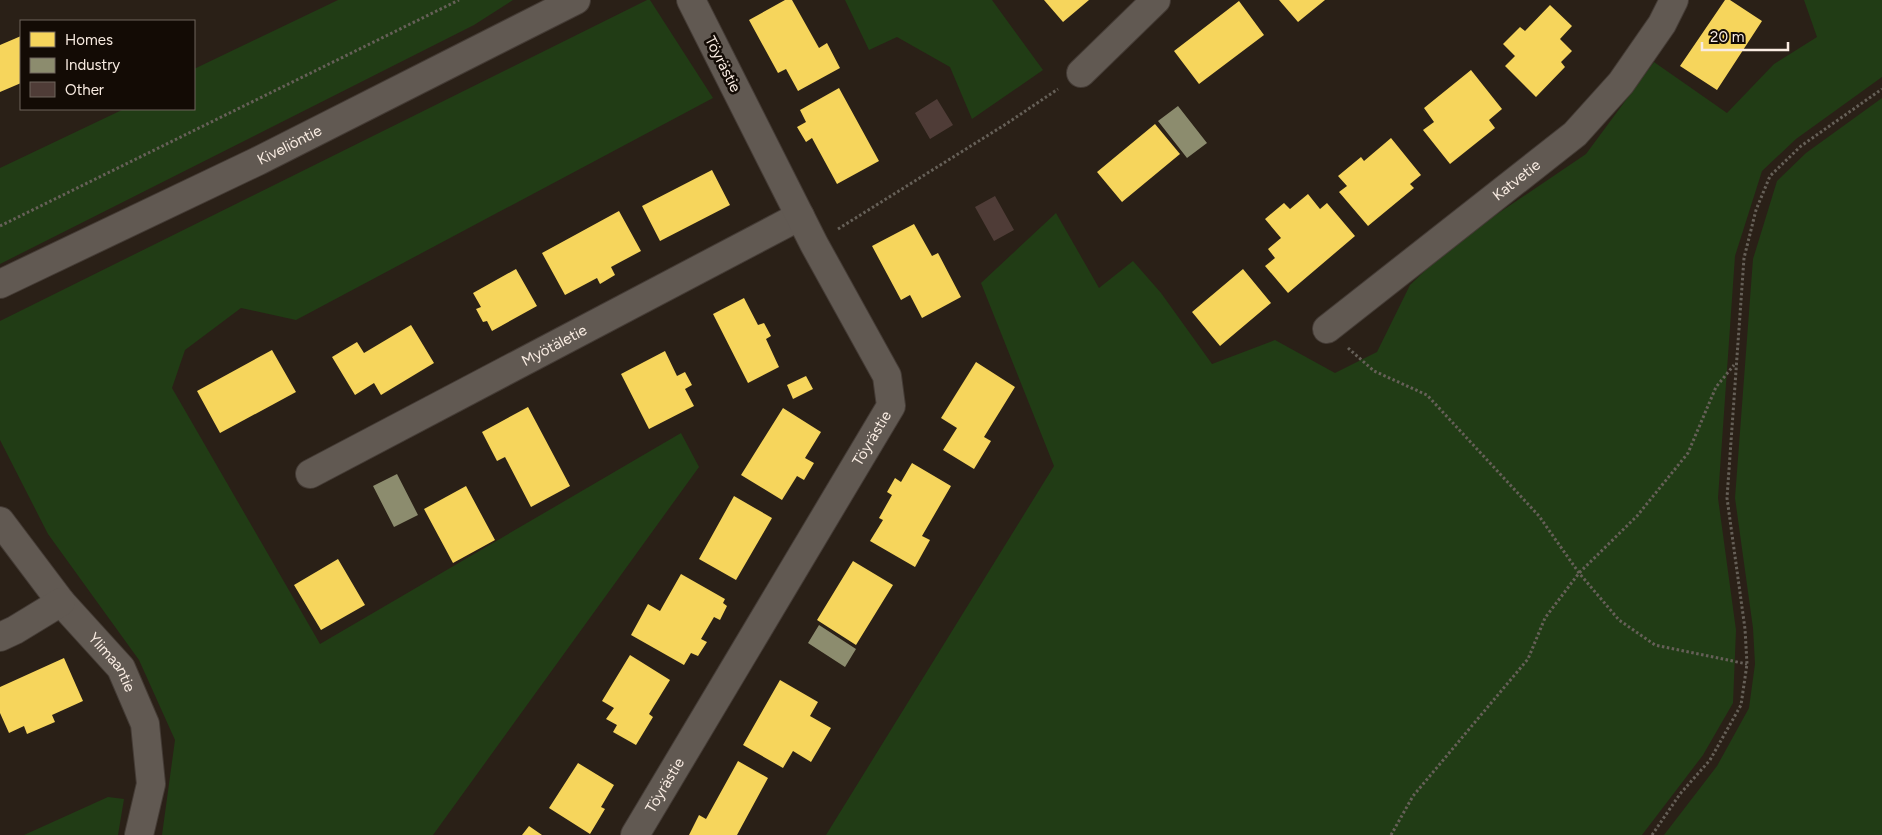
<svg xmlns="http://www.w3.org/2000/svg" width="1882" height="835" viewBox="0 0 1882 835" font-family="Figtree,sans-serif">
  <style>
    .green { fill: #213c15 }
    .homes { fill: #f6d55c }
    .industry { fill: #8c8c6e }
    .building { fill: #4f3c37 }
    .lines { fill: none; stroke-linecap: round; stroke-linejoin: round }
    .minor-casing { stroke: #443b35; stroke-width: 30 }
    .tertiary-casing { stroke: #443b35; stroke-width: 30 }
    .path { stroke: #666058; stroke-width: 3; stroke-dasharray: 2.5 2.5; stroke-linecap: butt }
    .minor { stroke: #615952; stroke-width: 28 }
    .tertiary { stroke: #615952; stroke-width: 28 }
    .labels { text-anchor: middle; dominant-baseline: central; stroke-width: 5; stroke-linejoin: round; paint-order: stroke }
    .street-label { font-size: 15px; fill: #f9ece2; stroke: #130b05 }
  </style>
  <rect width="100%" height="100%" fill="#2a2017"/>
  <path class="green" d="M338 0H513L474 25 0 264V168L124 109H194V69Z
    M647 0H650L713 98 296 320 241 308 185 350 172 388 320 644 681 433 699 467 433 835H162L175 740 139 660 48 534 0 440V321Z
    M845 0H992L1043 70 972 119 950 67 897 37 869 50Z
    M1804 0H1882V77L1796 139 1762 171 1735 256 1718 498 1736 630 1733 703 1703 755 1642 835H826L1054 466 981 283 1056 213 1099 288 1133 261 1161 293 1212 364 1275 340 1335 373 1377 352 1410 285 1453 244 1586 154 1654 62 1727 113 1774 64 1817 37Z
    M1882 98V835H1664L1717 766 1749 708 1755 664 1753 628 1735 498 1753 259 1777 181 1806 153Z
    M108 797 124 799 118 835H24Z"/>
  <path class="homes" d="M785 0H792L819 48 827 43 840 68 798 91 786 69 778 73 749 20Z
    M1044 0H1089L1063 22Z
    M1279 0H1325L1298 22Z
    M1725 0H1730L1762 21 1717 90 1680 66Z
    M1239 1 1264 35 1199 84 1174 51Z
    M1550 5 1572 26 1560 39 1572 51 1561 62 1565 67 1536 97 1505 66 1515 56 1503 44 1520 27 1525 31Z
    M21 36V83L0 92V45Z
    M1471 70 1502 109 1489 120 1495 128 1450 164 1423 130 1434 122 1424 108Z
    M839 88 879 161 837 184 812 138 806 142 797 127 806 122 800 110Z
    M1155 124 1180 154 1122 202 1097 172Z
    M1391 138 1421 175 1410 184 1414 188 1368 226 1339 192 1347 186 1338 176 1361 157 1364 161Z
    M712 170 730 205 660 241 642 206Z
    M1308 194 1320 209 1327 203 1355 236 1288 293 1265 266 1275 258 1268 249 1281 238 1265 219 1284 203 1290 209Z
    M619 211 641 251 611 267 615 275 600 284 597 278 565 295 542 253Z
    M914 224 932 256 938 253 961 297 922 318 910 295 901 300 872 246Z
    M516 269 537 306 492 331 487 321 483 322 476 309 481 307 473 293Z
    M1243 269 1271 303 1220 346 1192 312Z
    M744 298 758 325 764 323 771 336 766 339 779 367 748 383 713 314Z
    M411 325 434 363 381 395 374 383 355 395 332 357 357 342 364 353Z
    M272 350 296 392 220 433 197 391Z
    M665 351 677 376 685 372 692 385 685 389 694 406 649 429 621 374Z
    M976 362 1015 387 984 437 991 441 974 469 943 450 957 428 941 418Z
    M806 376 813 389 793 399 787 385Z
    M528 407 570 486 531 507 505 457 497 461 482 432Z
    M783 408 821 432 805 458 814 463 804 480 797 476 782 500 741 475Z
    M912 463 951 486 922 536 930 540 915 567 870 541 883 520 879 518 892 495 887 492 895 478 901 482Z
    M466 486 495 540 453 563 424 509Z
    M734 496 772 518 736 580 699 559Z
    M338 559 365 605 321 630 294 585Z
    M853 561 893 585 856 645 817 620Z
    M681 574 725 599 723 603 727 606 720 620 714 617 701 639 707 642 698 656 691 653 684 665 631 635 648 604 660 611Z
    M630 655 670 680 649 714 653 717 636 745 613 732 617 725 606 719 614 708 602 701Z
    M64 658 83 701 52 715 55 722 27 734 24 726 9 733 0 713V687Z
    M780 680 818 702 810 716 831 728 811 762 793 751 783 768 743 745Z
    M738 761 768 778 737 835H689L699 815 706 819Z
    M578 763 614 785 601 807 605 809 590 834 549 808Z
    M529 826 542 835H522Z"/>
  <path class="industry" d="M1178 106 1207 143 1187 158 1158 121Z
    M397 474 418 515 394 527 373 486Z
    M819 625 856 649 845 667 808 643Z"/>
  <path class="building" d="M937 99 953 125 930 139 915 113Z
    M995 196 1014 230 994 241 975 207Z"/>
  <g class="lines">
    <g class="minor-casing">
      <g id="minor">
        <path d="M1081 73 1156 0"/>
        <path id="s1" d="M1327 329 1575 134 1621 83 1662 24 1674 0"/>
        <path id="s2" d="M310 474 800 216"/>
        <path id="s3" d="M0 521 61 602 121 668 145 724 151 784 139 835"/>
        <path d="M0 637 15 630 61 602"/>
        <path id="s4" d="M635 835 891 406 887 376 814 244 691 0"/>
      </g>
    </g>
    <g class="tertiary-casing">
      <g id="tertiary">
        <path id="s5" d="M0 284 258 161 576 0"/>
      </g>
    </g>
    <path class="path" d="M0 226 459 0
      M838 229 1006 124 1058 89
      M1348 348 1374 371 1427 395 1539 516 1579 573 1619 620 1655 645 1747 664
      M1391 835 1413 796 1528 659 1545 618 1579 573 1637 516 1688 453 1716 387 1734 365
      M1652 835 1680 794 1710 760 1741 705 1747 664 1745 629 1727 498 1744 258 1756 210 1770 176 1801 146 1882 89"/>
    <use href="#minor" class="minor"/>
    <use href="#tertiary" class="tertiary"/>
  </g>
  <g class="labels">
    <g class="street-label">
      <text transform="translate(723 64) rotate(63)">Töyrästie</text>
      <text stroke="none"><textPath href="#s5" startOffset="321">Kiveliöntie</textPath></text>
      <text stroke="none"><textPath href="#s1" startOffset="241">Katvetie</textPath></text>
      <text stroke="none"><textPath href="#s2" startOffset="276">Myötäletie</textPath></text>
      <text stroke="none"><textPath href="#s4" startOffset="462">Töyrästie</textPath></text>
      <text stroke="none"><textPath href="#s3" startOffset="181">Ylimaantie</textPath></text>
      <text stroke="none"><textPath href="#s4" startOffset="58">Töyrästie</textPath></text>
    </g>
  </g>
  <rect x="20" y="20" width="175" height="90" fill="#130b05" stroke="#6f655d"/>
  <rect x="30" y="32" width="25" height="15" fill="#f6d55c" stroke="#6f655d"/>
  <text x="65" y="45" font-size="15" fill="#f9ece2">Homes</text>
  <rect x="30" y="58" width="25" height="15" fill="#8c8c6e" stroke="#6f655d"/>
  <text x="65" y="70" font-size="15" fill="#f9ece2">Industry</text>
  <rect x="30" y="82" width="25" height="15" fill="#4f3c37" stroke="#6f655d"/>
  <text x="65" y="95" font-size="15" fill="#f9ece2">Other</text>
  <path d="M1702 42v8h86v-8" fill="none" stroke="#f9ece2" stroke-width="2.5"/>
  <text x="1710" y="42" font-size="15" fill="#f9ece2" stroke="#130b05" stroke-width="4" paint-order="stroke">20 m</text>
</svg>
